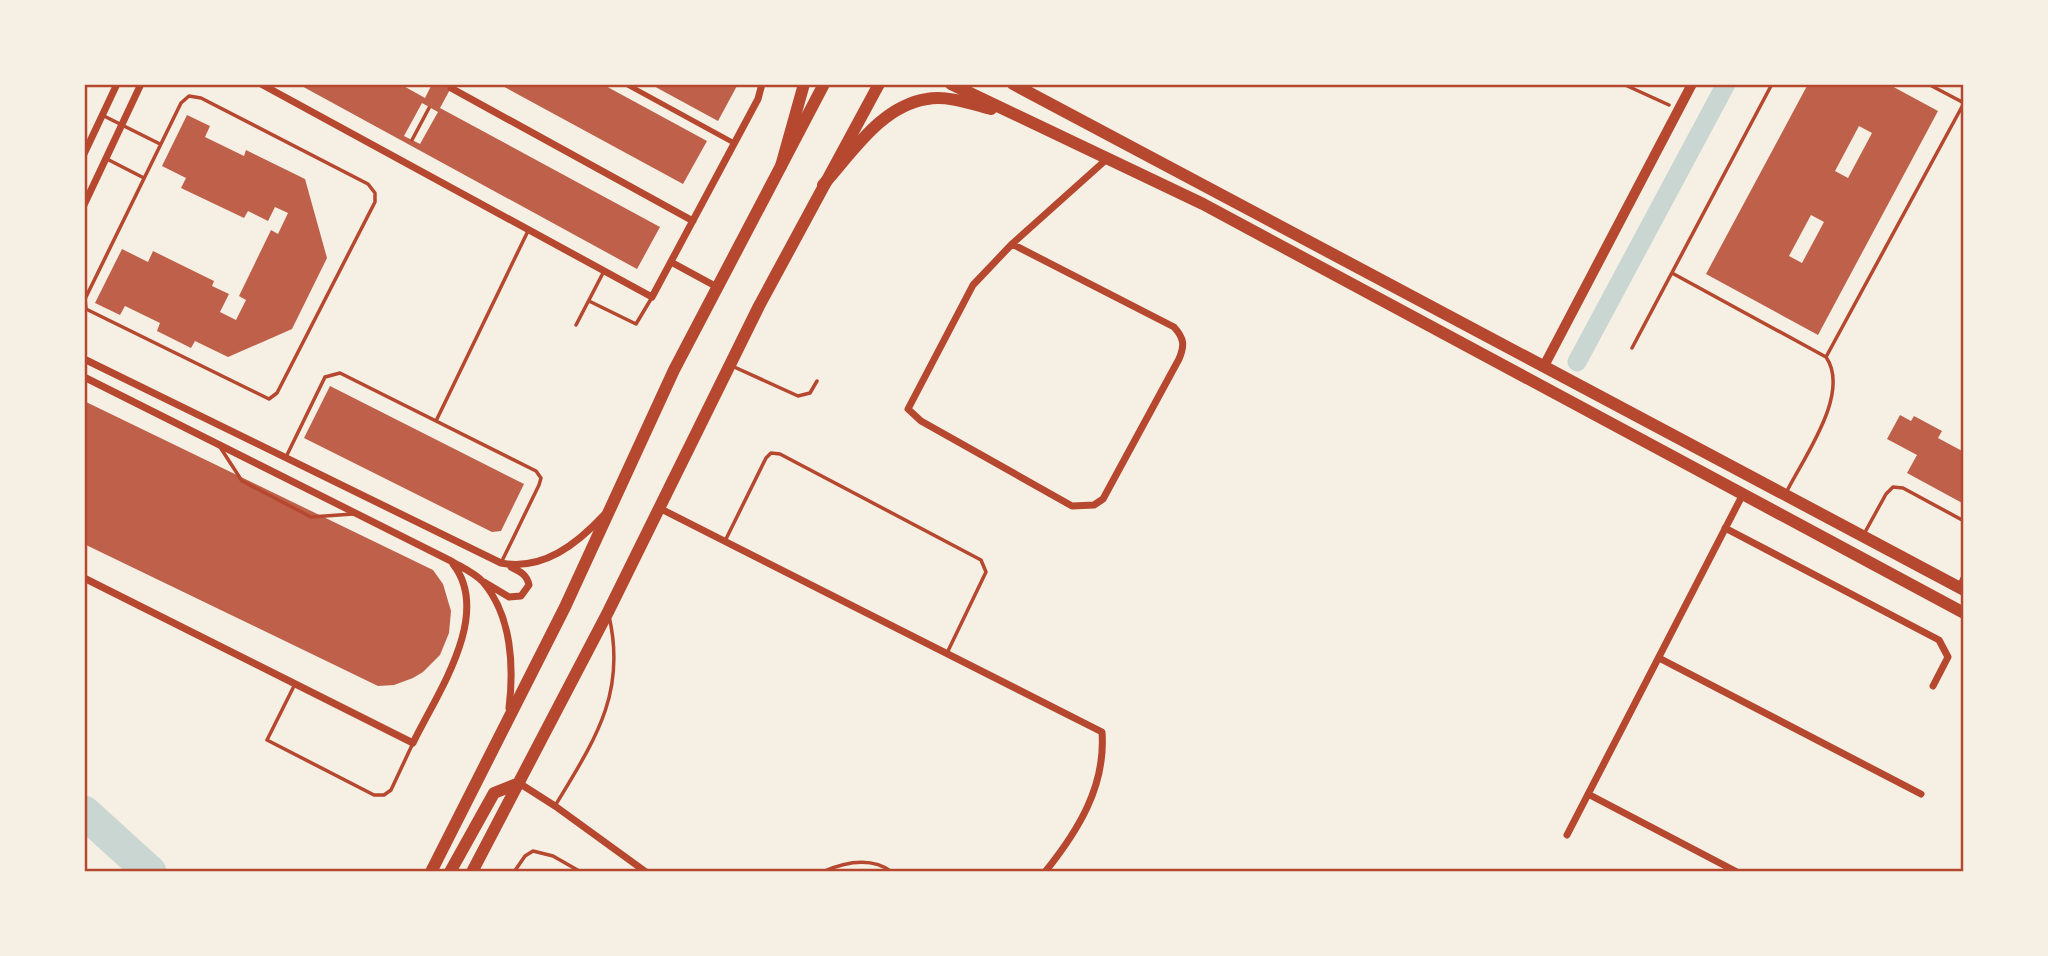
<svg xmlns="http://www.w3.org/2000/svg" width="2048" height="956" viewBox="0 0 2048 956" font-family="Mulish,sans-serif">
  <style>
    .lines { fill: none; stroke-linecap: round; stroke-linejoin: round }
    .canal { stroke: #c9d6d2; stroke-width: 19 }
    .river { stroke: #c9d6d2; stroke-width: 33 }
    .building { fill: #bf614a; fill-rule: evenodd }
    .path { stroke: #b5482f; stroke-width: 3.5 }
    .service { stroke: #b5482f; stroke-width: 3.5 }
    .pedestrian { stroke: #b5482f; stroke-width: 5 }
    .minor { stroke: #b5482f; stroke-width: 7 }
    .tertiary { stroke: #b5482f; stroke-width: 10 }
    .primary { stroke: #b5482f; stroke-width: 12 }
    .trunk { stroke: #b5482f; stroke-width: 12 }
    .neatline { fill: none; stroke: #b5482f; stroke-width: 2.5 }
  </style>
  <rect width="100%" height="100%" fill="#f6efe4"/>
  <g class="lines">
    <path class="canal" d="M1577 362 1726 84"/>
    <path class="river" d="M84 812 150 872"/>
  </g>
  <path class="building" d="M298 84H400L425 98 432 84H453L440 108 660 227 637 269ZM422 103 438 112 420 144 404 136Z
    M499 84H602L707 141 683 184Z
    M650 84H738L718 121Z
    M1808 84H1888L1938 111 1818 335 1706 274ZM1859 126 1872 133 1848 178 1835 171ZM1811 215 1824 222 1802 263 1789 256Z
    M187 115 210 126 205 137 244 156 246 150 305 179 327 258 292 329 228 357 195 341 191 348 157 331 160 323 125 306 120 315 95 303 122 249 148 262 153 251 214 281 212 286 229 294 220 312 236 320 246 300 239 296 271 230 278 234 288 213 275 207 268 221 248 211 244 218 181 188 186 178 162 166Z
    M330 386 524 484 501 531 492 532 304 438Z
    M84 401 433 570 443 584 451 611 449 633 440 655 423 672 413 678 394 685 378 686 84 544Z
    M1900 415 1911 421 1914 416 1942 431 1938 438 1964 452V504L1907 473 1917 455 1887 439Z"/>
  <g class="lines">
    <path class="path" d="M1623 84 1669 105
      M412 140 429 108"/>
    <path class="service" d="M1928 84 1964 103
      M189 96 201 98 368 184 375 193V202L277 393 269 399 86 309 85 299 181 103Z
      M104 116 160 144
      M105 158 144 178
      M1672 273 1826 357C1851 393 1804 457 1787 491
      M589 301 636 324 651 299
      M576 325 603 273
      M1632 348 1772 84
      M1826 357 1964 103
      M732 366 798 396 810 393 817 381
      M436 421 528 231
      M220 447 242 481 311 517 353 514
      M286 457 325 377 340 373 536 471 541 478 539 485 502 561
      M1864 534 1886 494 1893 487 1903 488 1964 521
      M725 541 766 458 771 453 780 454 981 560 986 572 947 653
      M1959 585 1964 574
      M295 684 267 740 374 795H384L391 790 413 743
      M555 806C594 741 627 694 609 616
      M514 872 525 856 533 851 553 856 581 872
      M822 872C845 862 871 856 892 872"/>
    <path class="pedestrian" d="M626 84 734 143"/>
    <path class="minor" d="M261 84 652 297 758 99 762 84
      M451 88 693 221
      M84 154 117 84
      M84 205 141 84
      M1012 244 1174 327C1184 338 1185 345 1179 359L1103 499 1094 505 1072 506 921 421 908 409 973 285 1012 244 1108 158
      M671 262 717 287
      M84 359 501 563C543 571 577 544 604 515
      M84 377 451 561C461 567 475 573 483 582 512 616 514 667 509 708
      M659 508 1102 732C1106 786 1078 831 1045 872
      M1725 528 1939 640 1948 657 1933 686
      M84 578 413 743C436 695 493 615 453 564
      M484 582 509 597 521 596 529 585C527 575 521 572 511 567
      M1659 658 1921 794
      M519 783 555 806 646 872
      M1588 794 1737 872
      M1567 835 1743 494"/>
    <path class="tertiary" d="M1544 366 1692 84"/>
    <path class="primary" d="M431 872 565 607 674 370 824 84
      M450 872 494 793 519 783
      M472 872 608 612 759 306 879 84"/>
    <path class="trunk" d="M951 84 1203 204 1964 613
      M1013 84 1964 590
      M781 166 804 84
      M823 185C852 153 881 106 927 99 947 95 972 104 991 109"/>
  </g>
  <rect width="2048" height="956" fill="none" stroke="#f6efe4" stroke-width="172"/>
  <rect x="86" y="86" width="1876" height="784" class="neatline"/>
</svg>
